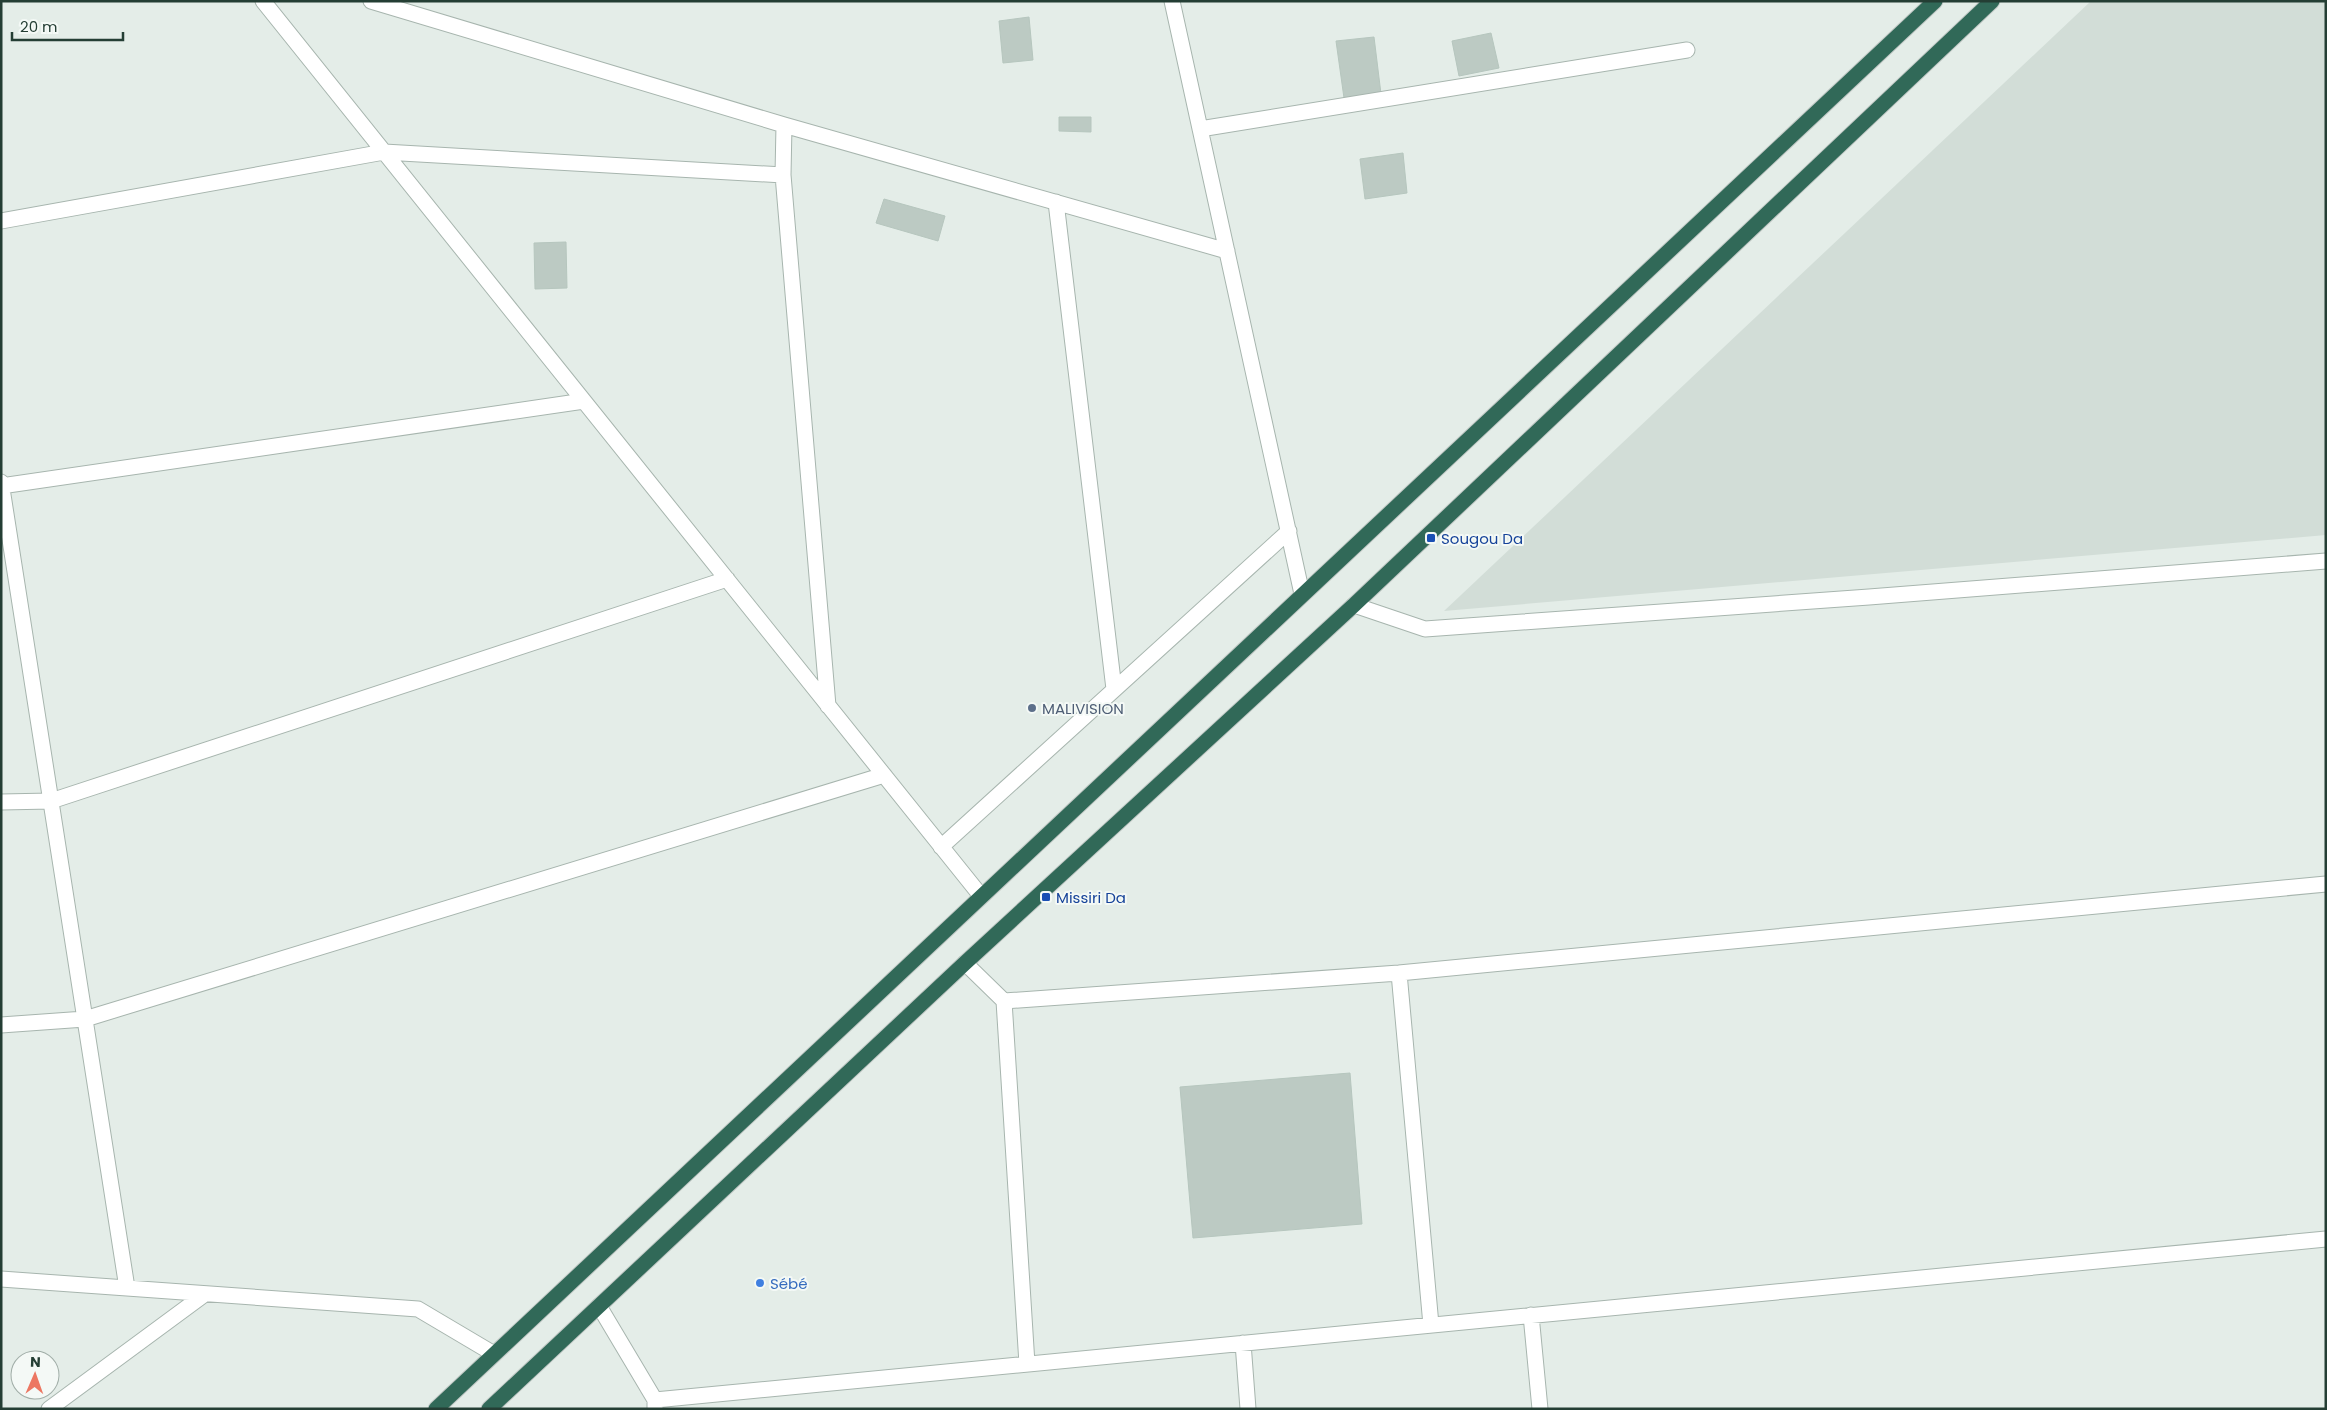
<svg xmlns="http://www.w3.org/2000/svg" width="2327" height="1410" viewBox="0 0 2327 1410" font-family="Poppins,sans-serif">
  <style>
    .built { fill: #d2ddd7 }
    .building { fill: #bccac3; stroke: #b6c6be }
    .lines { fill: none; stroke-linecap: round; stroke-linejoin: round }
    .street-casing { stroke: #a7b5ae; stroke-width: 17 }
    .highway-casing { stroke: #c2c9c6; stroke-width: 17 }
    .street { stroke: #fff; stroke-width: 15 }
    .highway { stroke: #316958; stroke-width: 15 }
    .transit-dot { fill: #1a4fb4; stroke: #f4f9f6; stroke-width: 2 }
    .service-dot { fill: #5c6f8a; stroke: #f4f9f6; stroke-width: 2 }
    .shop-dot { fill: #3f7fe0; stroke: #f4f9f6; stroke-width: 2 }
    .labels { text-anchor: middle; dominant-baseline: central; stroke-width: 4; stroke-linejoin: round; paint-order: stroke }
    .transit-label { font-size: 15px; fill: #164399; stroke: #f4f9f6; text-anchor: start }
    .service-label { font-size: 15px; fill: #4e5e75; stroke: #f4f9f6; text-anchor: start }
    .shop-label { font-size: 15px; fill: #366cbe; stroke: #f4f9f6; text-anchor: start }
  </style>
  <rect width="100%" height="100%" fill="#e4ede8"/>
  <path class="built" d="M2091 1H2326V535L1444 611Z"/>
  <path class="building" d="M1029 17 1033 60 1003 63 999 21Z
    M1491 33 1499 68 1459 76 1452 41Z
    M1374 37 1381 94 1344 98 1336 41Z
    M1059 117H1091V132L1059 131Z
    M1403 153 1407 193 1365 199 1360 159Z
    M884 199 945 216 938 241 876 223Z
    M566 242 567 288 535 289 534 243Z
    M1350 1073 1362 1224 1193 1238 1180 1087Z"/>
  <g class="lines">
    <g class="street-casing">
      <path id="street" d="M263 1 981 896
        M371 1 784 125 1227 251
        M1172 1 1302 594
        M784 125 783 175 828 706
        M1200 129 1687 50
        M1056 202 1114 689
        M1 221 384 152 783 175
        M1 482 127 1288
        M1 486 584 401
        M1354 605 1425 629 1869 597 2326 561
        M1 802 51 801 727 579
        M941 847 1289 531
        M965 963 1004 1001 1027 1364
        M1399 973 1431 1325
        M1004 1001 1399 973 2326 884
        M1 1025 85 1019 884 775
        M1 1279 418 1309 494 1354
        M599 1306 655 1400V1409
        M1531 1315 1540 1409
        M1243 1343 1248 1409
        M655 1400 2326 1239
        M49 1409 205 1294"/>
    </g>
    <g class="highway-casing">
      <path id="highway" d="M436 1409 1935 1
        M489 1409 965 963 1354 605 1992 1"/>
    </g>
    <use href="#street" class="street"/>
    <use href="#highway" class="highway"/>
  </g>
  <g class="transit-dot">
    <rect x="1426" y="533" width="10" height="10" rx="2.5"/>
    <rect x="1041" y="892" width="10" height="10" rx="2.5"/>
  </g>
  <circle class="service-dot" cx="1032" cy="708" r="5"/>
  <circle class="shop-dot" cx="760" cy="1283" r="5"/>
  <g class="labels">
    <g class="transit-label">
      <text x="1441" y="538">Sougou Da</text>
      <text x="1056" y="897">Missiri Da</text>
    </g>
    <g class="service-label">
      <text x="1042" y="708">MALIVISION</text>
    </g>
    <g class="shop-label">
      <text x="770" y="1283">Sébé</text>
    </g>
  </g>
  <rect width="2327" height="1410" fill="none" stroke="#243e34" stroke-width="5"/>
  <g transform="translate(35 1375) rotate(2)"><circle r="24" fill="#f4f9f6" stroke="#a1aea8"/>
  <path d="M0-4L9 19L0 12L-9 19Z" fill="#ec7762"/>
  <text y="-8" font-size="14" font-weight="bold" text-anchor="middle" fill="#243e34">N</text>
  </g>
  <path d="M12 32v8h111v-8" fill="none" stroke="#243e34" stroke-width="2.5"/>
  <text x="20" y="32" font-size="15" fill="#243e34" stroke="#f4f9f6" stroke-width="4" paint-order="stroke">20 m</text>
</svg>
